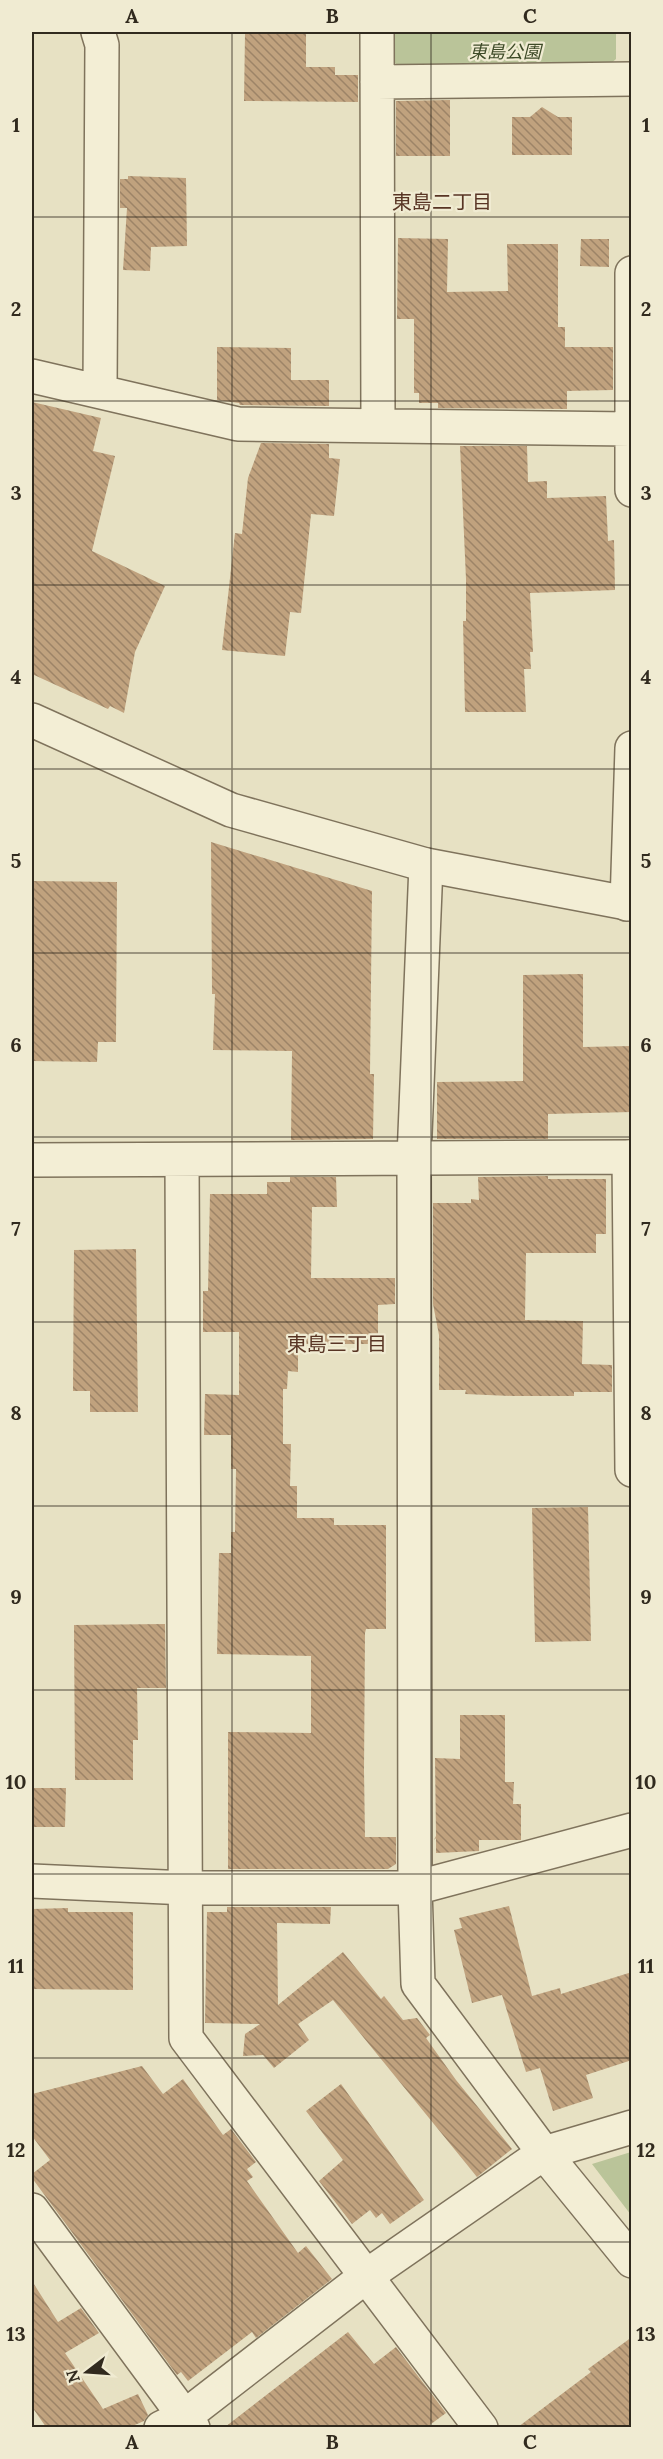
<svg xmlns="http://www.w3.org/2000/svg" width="663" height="2459" viewBox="0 0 663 2459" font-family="Lora,'Noto Sans JP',serif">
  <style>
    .park { fill: #bac499 }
    .building { fill: url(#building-back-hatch) }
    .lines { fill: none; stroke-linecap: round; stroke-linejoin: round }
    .minor-casing { stroke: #7f735c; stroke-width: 36 }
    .tertiary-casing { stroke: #7f735c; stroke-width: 36 }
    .minor { stroke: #f3eed5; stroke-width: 33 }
    .tertiary { stroke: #f3eed5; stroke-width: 33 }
    .grid { fill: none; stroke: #312a1e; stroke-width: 1.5; stroke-opacity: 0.55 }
    .labels { text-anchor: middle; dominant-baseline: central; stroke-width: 4.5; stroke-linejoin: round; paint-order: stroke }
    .park-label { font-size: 18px; font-style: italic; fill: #3e4b28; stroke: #f0ebd2 }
    .neighbourhood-label { font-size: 20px; fill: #583524; stroke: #f0ebd2 }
    .neatline { fill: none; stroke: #312a1e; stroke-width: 2 }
    .grid-label { font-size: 20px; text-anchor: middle; font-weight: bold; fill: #312a1e }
  </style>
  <defs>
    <pattern id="building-back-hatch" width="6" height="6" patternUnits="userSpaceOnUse" patternTransform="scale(1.5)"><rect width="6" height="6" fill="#c0a27e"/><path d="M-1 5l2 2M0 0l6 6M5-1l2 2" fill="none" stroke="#9d8467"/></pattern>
  </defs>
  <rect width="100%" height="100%" fill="#e7e1c3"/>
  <path class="park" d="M395 32H616V59L602 71H406L395 63Z
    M631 2152H632L631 2215 592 2164Z"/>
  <path class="building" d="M248 32H306V67H335V75H358V102L244 101 245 34Z
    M450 100V156H396V101Z
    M542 107 558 117H572V155H512V117H530Z
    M128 176 186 178 187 246 151 247 150 271 123 270 127 208H120V179H128Z
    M398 238 448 239 447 292 508 291 507 244H558V327H565V347H613V390L567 391V409L438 408V403H419V393H414V319H397Z
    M581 239H609V267L580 266Z
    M217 347 291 348V380H329V406L240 405 239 403 217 400Z
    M32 402 101 418 93 451 115 456 92 551 165 586 135 652 124 713 110 706 108 709 32 674Z
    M261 443 329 444V458L340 459 334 516 311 514 301 613 290 612 285 656 222 650 235 533 242 534 248 478Z
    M460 446H527L528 482 547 481V498L606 496 608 541 614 540 615 590 530 593 533 652H530L531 669H524L526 712H465L463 621H466V579Z
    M211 842 372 891 370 1074H374L373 1139 291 1140 292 1051 213 1050 215 994H212Z
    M32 881 117 882 116 1042H98L97 1062 32 1061Z
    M583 974V1047L632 1046V1112L548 1114V1139H437V1082L523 1081V975Z
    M548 1176V1179H606V1234H596V1253H526L525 1320 583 1321 582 1364 612 1365V1392H574V1396H513L465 1394 466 1390H439V1335L433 1304V1203H471V1199L479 1200 478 1177Z
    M290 1177H336L337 1207H312L311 1278H395V1304L378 1305V1344H298V1372L288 1371 287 1389H283V1444H291L290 1486H297V1518H334V1525H386V1629H366L365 1633 364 1770 365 1837H396V1864L388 1869H228V1732L311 1733V1656L217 1654 219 1553H231V1532H235L236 1469H231V1435H204L205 1394 239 1395V1332H203V1291H208L210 1194H267V1182H290Z
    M136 1249 138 1412H90V1391H73L74 1250Z
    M588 1507 591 1641 535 1642 532 1508Z
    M165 1624 166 1688H137L138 1740H133V1780H75L74 1625Z
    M460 1715H505V1782H514L513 1804H521V1840H479V1851L436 1853V1838L434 1840 436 1836 435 1758 460 1759Z
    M32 1788H66L65 1827H32Z
    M509 1906 532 1996 560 1988 561 1994 632 1972V2060L586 2075 593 2098 553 2111 540 2068 526 2072 502 1995 472 2003 454 1930 462 1928 459 1918Z
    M227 1907H331L330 1924 277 1923 278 2005 343 1952 381 1999 384 1996 403 2020 417 2018 430 2035 426 2038 456 2080 512 2149 477 2177 333 2000 298 2024 309 2040 274 2068 263 2055 243 2056 245 2034 260 2024 205 2023 207 1912H227Z
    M68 1908V1912H133V1990L32 1989V1909Z
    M142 2066 163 2094 183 2079 223 2135 231 2129 256 2162 247 2169 253 2177 247 2181 298 2253 306 2246 332 2279 256 2338 252 2332 188 2381 181 2372 177 2375 32 2178V2174L50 2160 32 2136V2094Z
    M341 2084 424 2200 390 2224 382 2213 376 2218 370 2210 352 2224 319 2181 343 2160 306 2111Z
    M32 2281 58 2322 81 2308 99 2333 65 2353 103 2409 138 2394 148 2415 144 2421 130 2427H46L32 2407Z
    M348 2332 374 2364 396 2347 446 2413 427 2427H225Z
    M632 2337V2427H518L591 2372 588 2369Z"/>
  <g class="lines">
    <g class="minor-casing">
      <path id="minor" d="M98 32 102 45 100 391
        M377 32 378 425
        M377 82 632 79
        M632 273V490
        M32 376 238 424 630 429
        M426 865 414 1158 415 1888 418 1984 544 2153 632 2261
        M627 904 632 748
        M629 1157 632 1470
        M32 1160 632 1157
        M182 1160 186 2038 481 2428
        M32 1881 187 1888H415L632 1830
        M32 2210 193 2428
        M161 2428 184 2417 365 2277 544 2153 632 2127"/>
    </g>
    <g class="tertiary-casing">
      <path id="tertiary" d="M32 720 231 810 426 865 632 904"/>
    </g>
    <use href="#minor" class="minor"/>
    <use href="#tertiary" class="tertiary"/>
  </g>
  <path class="grid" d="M232 32V2428M431 32V2428M32 217H632M32 401H632M32 585H632M32 769H632M32 953H632M32 1137H632M32 1322H632M32 1506H632M32 1690H632M32 1874H632M32 2058H632M32 2242H632"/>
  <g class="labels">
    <g class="park-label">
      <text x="505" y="51">東島公園</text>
    </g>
    <g class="neighbourhood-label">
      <text x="442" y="201">東島二丁目</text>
      <text x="337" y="1343">東島三丁目</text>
    </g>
  </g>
  <rect width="663" height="2459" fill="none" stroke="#f0ebd2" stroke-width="66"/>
  <g transform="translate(87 2372) rotate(253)" stroke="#f0ebd2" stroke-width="4.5" paint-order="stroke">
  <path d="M0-4.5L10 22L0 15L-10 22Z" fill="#312a1e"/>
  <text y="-9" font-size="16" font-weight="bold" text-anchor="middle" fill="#312a1e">N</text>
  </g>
  <rect x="33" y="33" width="597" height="2393" class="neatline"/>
  <g class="grid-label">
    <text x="132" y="23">A</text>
    <text x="332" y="23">B</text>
    <text x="530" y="23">C</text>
    <text x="16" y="132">1</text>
    <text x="646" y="132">1</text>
    <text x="16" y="316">2</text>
    <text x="646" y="316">2</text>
    <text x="16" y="500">3</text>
    <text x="646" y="500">3</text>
    <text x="16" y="684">4</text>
    <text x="646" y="684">4</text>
    <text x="16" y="868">5</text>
    <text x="646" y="868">5</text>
    <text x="16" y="1052">6</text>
    <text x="646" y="1052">6</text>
    <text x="16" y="1236">7</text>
    <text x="646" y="1236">7</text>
    <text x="16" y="1420">8</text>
    <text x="646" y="1420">8</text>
    <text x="16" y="1604">9</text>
    <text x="646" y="1604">9</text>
    <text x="16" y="1789">10</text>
    <text x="646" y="1789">10</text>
    <text x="16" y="1973">11</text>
    <text x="646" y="1973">11</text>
    <text x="16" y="2157">12</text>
    <text x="646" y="2157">12</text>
    <text x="16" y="2341">13</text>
    <text x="646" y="2341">13</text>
    <text x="132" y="2449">A</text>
    <text x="332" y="2449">B</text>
    <text x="530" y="2449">C</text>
  </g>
</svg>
